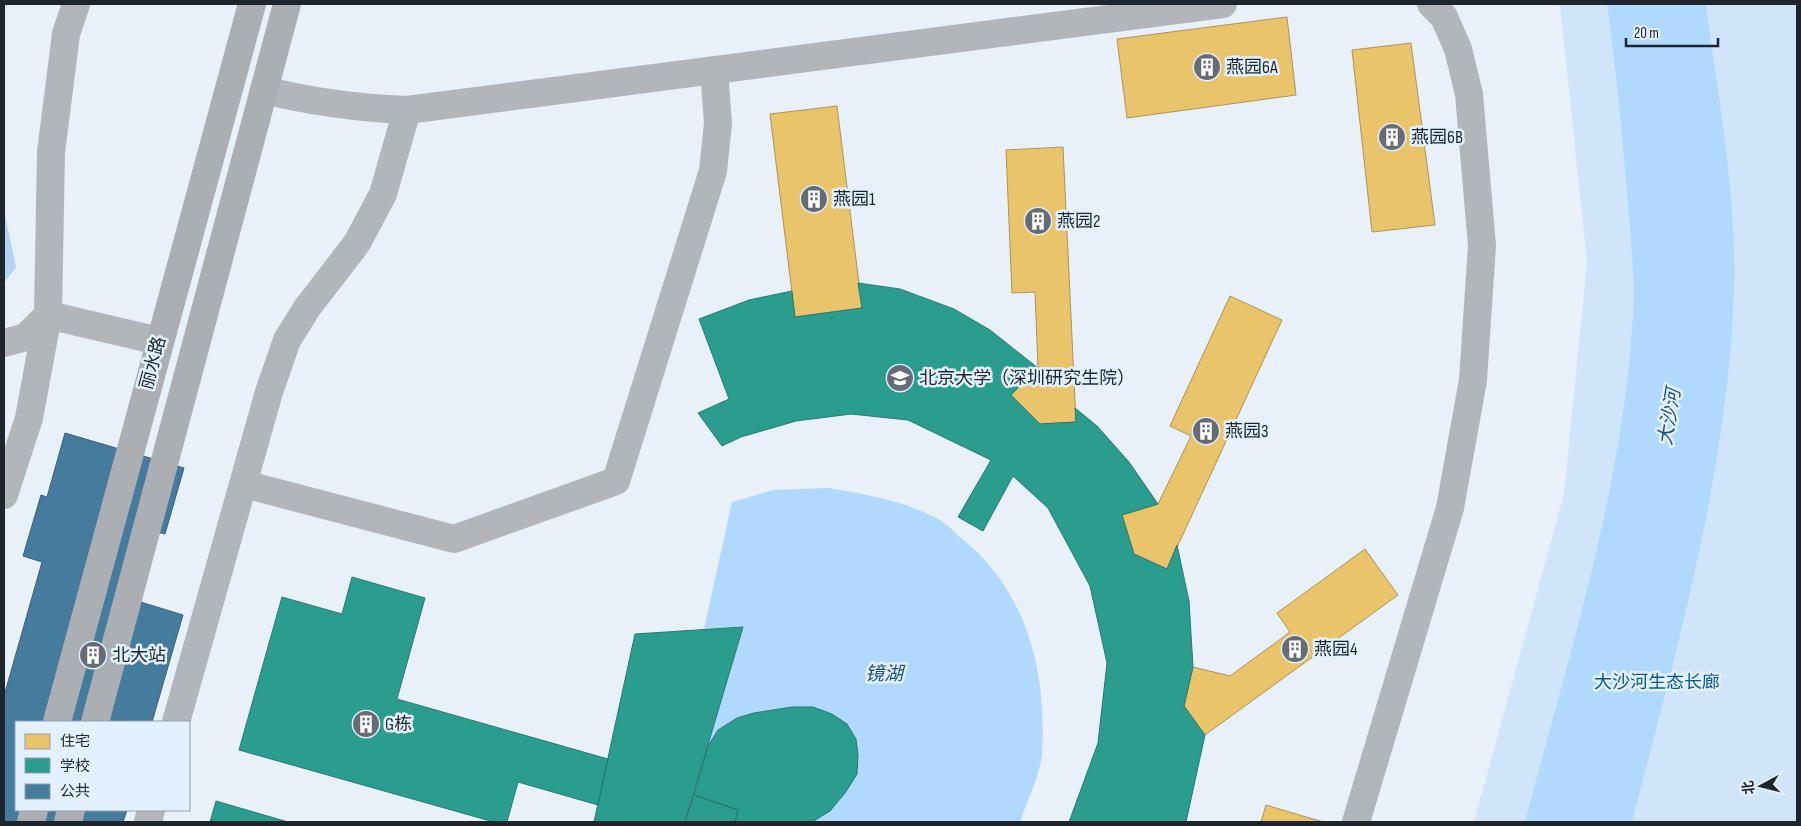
<svg xmlns="http://www.w3.org/2000/svg" width="1801" height="826" viewBox="0 0 1801 826" font-family="'Sofia Sans Condensed','Noto Sans SC',sans-serif">
  <style>
    .green { fill: #d1e5fa }
    .forest { fill: #b5d4f4 }
    .water { fill: #b1d8fd }
    .homes { fill: #e9c46a; stroke: #ac9457 }
    .schools { fill: #2a9d8f; stroke: #277971 }
    .public { fill: #457b9d; stroke: #3a617b }
    .lines { fill: none; stroke-linecap: round; stroke-linejoin: round }
    .minor { stroke: #b2b6ba; stroke-width: 28 }
    .major { stroke: #abafb4; stroke-width: 28 }
    .labels { text-anchor: middle; dominant-baseline: central; stroke-width: 5; stroke-linejoin: round; paint-order: stroke }
    .poi-label { font-size: 18px; fill: #1f252c; stroke: #e2f0ff; text-anchor: start }
    .street-label { font-size: 18px; fill: #1f252c; stroke: #e2f0ff }
    .park-label { font-size: 18px; fill: #095994; stroke: #e2f0ff }
    .water-label { font-size: 19px; font-style: italic; fill: #1c517f; stroke: #e2f0ff }
  </style>
  <rect width="100%" height="100%" fill="#e8f0f9"/>
  <path class="green" d="M1560 4H1797V822H1474L1564 494 1587 262Z"/>
  <path class="forest" d="M4 210 16 267 4 283Z"/>
  <path class="water" d="M1607 4H1706C1718 98 1737 194 1734 290 1728 472 1677 647 1632 822H1525C1567 661 1621 495 1632 329 1636 284 1631 239 1627 195 1622 131 1616 67 1607 4Z
    M828 488C864 494 901 500 934 517 944 521 953 531 961 538 1027 590 1047 672 1042 753 1041 772 1026 804 1020 822H685L743 627 704 629 732 502 773 490Z"/>
  <path class="homes" d="M1287 17 1296 95 1127 118 1117 39Z
    M1411 43 1435 225 1372 232 1352 50Z
    M837 106 862 308 795 317 770 114Z
    M1063 147 1076 422 1040 424 1011 395 1038 368 1035 292 1012 293 1006 150Z
    M1230 296 1282 320 1167 569 1134 554 1122 515 1158 504 1191 436 1170 426Z
    M1365 549 1398 595 1205 735 1184 706 1193 667 1230 676 1290 632 1277 613Z
    M1266 805 1323 822H1261Z"/>
  <path class="schools" d="M858 283 900 289 954 309 990 330 1038 368 1011 395 1040 424 1076 422 1075 408 1097 426 1129 462 1158 504 1122 515 1134 554 1167 569 1177 545 1189 601 1193 667 1184 706 1205 735 1186 822H1069L1098 743 1107 663 1090 586 1048 508 1013 476 983 531 958 517 991 460 908 420 851 414 796 421 741 437 722 446 698 413 729 399 699 319 749 300 792 291 795 317 862 308Z
    M352 577 425 598 397 699 608 759 598 805 518 782 507 822H494L239 750 282 597 342 614Z
    M743 627 685 822H594L635 634Z
    M792 707H813L832 714 847 724 856 739 858 755 857 774 845 793 830 811 812 822H735L738 810 694 795 708 746 718 730 737 718 754 713Z
    M694 795 738 810 735 822H685Z
    M216 801 288 822H210Z"/>
  <path class="public" d="M65 433 184 468 165 534 153 531 134 600 183 615 152 722H16V810H127L123 822H4V696L42 562 23 556 41 495 47 497Z"/>
  <g class="lines">
    <path class="minor" d="M264 90C312 102 358 108 407 110L1223 4
      M4 343 26 337 48 315 159 341
      M244 484 454 539 616 481 713 171 718 123 714 70
      M4 495 29 418 48 315 51 152 66 34 76 4
      M176 722 269 392 287 340 307 308 357 243 383 194 407 110
      M148 822 151 810
      M1356 822 1450 508 1473 380 1482 246 1469 94 1458 49 1444 17 1431 4"/>
    <path class="major" d="M57 722 252 4
      M95 722 287 4
      M31 822 34 810
      M68 822 71 810"/>
  </g>
  <defs>
    <g id="building-disc" transform="scale(1.4375)"><circle r="9.5" fill="#656c74" stroke="#e2f0ff"/><path d="M-4-6H4V6H1V3H-1V6H-4ZM-2.5-4.3h1.7v1.8h-1.7ZM.8-4.3h1.7v1.8H.8ZM-2.5-1h1.7V.8h-1.7ZM.8-1h1.7V.8H.8Z" fill="#fff"/></g>
    <g id="university-disc" transform="scale(1.4375)"><circle r="9.5" fill="#656c74" stroke="#e2f0ff"/><path d="M0-5L7-2L0 1L-7-2ZM-4 1L0 2.5L4 1V4Q0 6-4 4Z" fill="#fff"/></g>
  </defs>
  <g fill-rule="evenodd">
    <use href="#building-disc" x="1207" y="67"/>
    <use href="#building-disc" x="1392" y="137"/>
    <use href="#building-disc" x="814" y="199"/>
    <use href="#building-disc" x="1038" y="221"/>
    <use href="#university-disc" x="900" y="378"/>
    <use href="#building-disc" x="1206" y="431"/>
    <use href="#building-disc" x="1295" y="649"/>
    <use href="#building-disc" x="93" y="655"/>
    <use href="#building-disc" x="366" y="724"/>
  </g>
  <g class="labels">
    <g class="poi-label">
      <text x="1226" y="67">燕园6A</text>
      <text x="1411" y="137">燕园6B</text>
      <text x="833" y="199">燕园1</text>
      <text x="1057" y="221">燕园2</text>
      <text x="919" y="378">北京大学（深圳研究生院）</text>
      <text x="1225" y="431">燕园3</text>
      <text x="1314" y="649">燕园4</text>
      <text x="112" y="655">北大站</text>
      <text x="385" y="724">G栋</text>
    </g>
    <g class="street-label">
      <text transform="translate(153 363) rotate(-75)">丽水路</text>
    </g>
    <g class="park-label">
      <text x="1657" y="682">大沙河生态长廊</text>
    </g>
    <g class="water-label">
      <text transform="translate(1670 417) rotate(-81)">大沙河</text>
      <text x="884" y="674">镜湖</text>
    </g>
  </g>
  <rect width="1801" height="826" fill="none" stroke="#1f252c" stroke-width="10"/>
  <rect x="15" y="721" width="175" height="90" fill="#e2f0ff" stroke="#949fab"/>
  <rect x="25" y="734" width="25" height="15" fill="#e9c46a" stroke="#949fab"/>
  <text x="60" y="746" font-size="15" fill="#1f252c">住宅</text>
  <rect x="25" y="758" width="25" height="15" fill="#2a9d8f" stroke="#949fab"/>
  <text x="60" y="771" font-size="15" fill="#1f252c">学校</text>
  <rect x="25" y="784" width="25" height="15" fill="#457b9d" stroke="#949fab"/>
  <text x="60" y="796" font-size="15" fill="#1f252c">公共</text>
  <g transform="translate(1761 786) rotate(263)" stroke="#e2f0ff" stroke-width="4" paint-order="stroke">
  <path d="M0-4L9 19L0 12L-9 19Z" fill="#1f252c"/>
  <text y="-8" font-size="14" font-weight="bold" text-anchor="middle" fill="#1f252c">北</text>
  </g>
  <path d="M1626 38v8h92v-8" fill="none" stroke="#1f252c" stroke-width="2.5"/>
  <text x="1634" y="38" font-size="15" fill="#1f252c" stroke="#e2f0ff" stroke-width="4" paint-order="stroke">20 m</text>
</svg>
